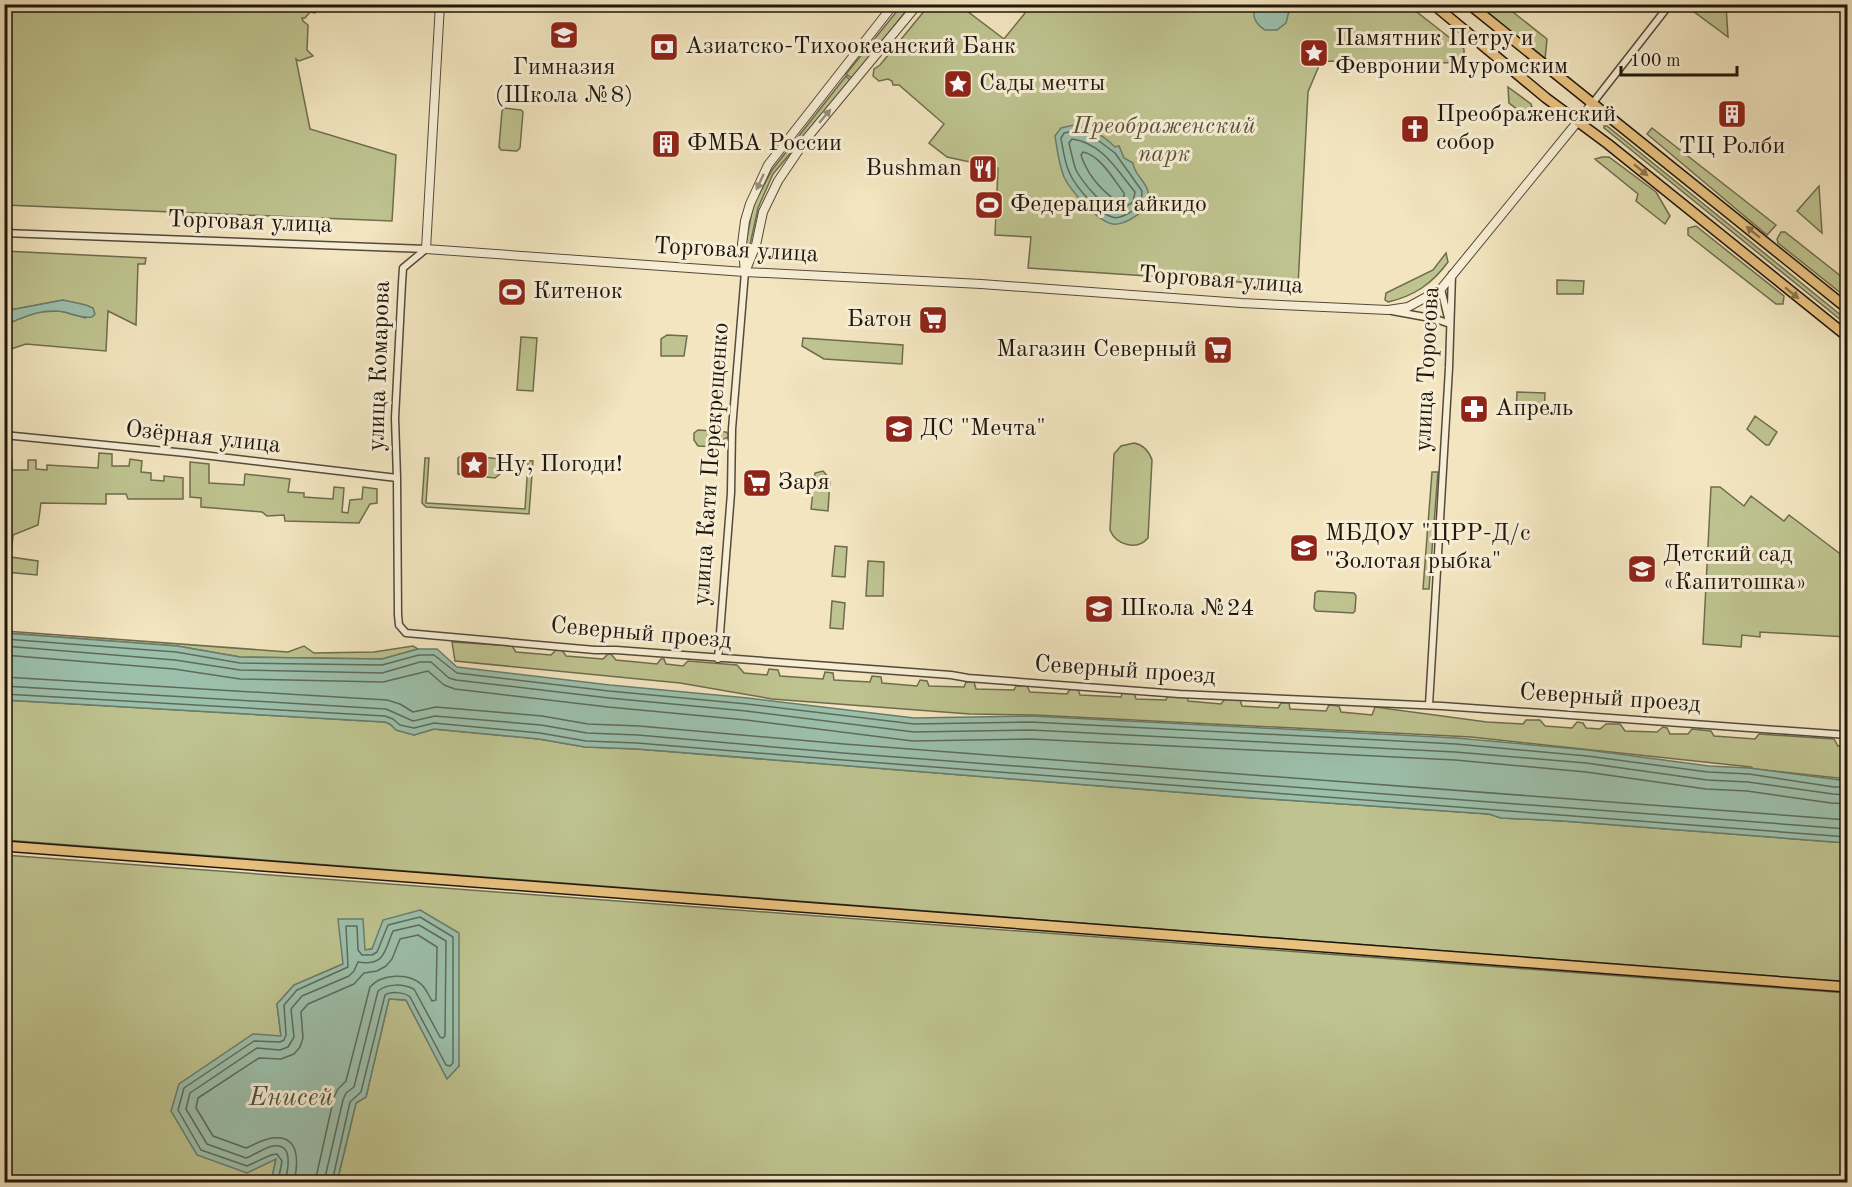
<svg xmlns="http://www.w3.org/2000/svg" width="1852" height="1187" viewBox="0 0 1852 1187" font-family="'Old Standard TT',serif">
  <style>
    .green { fill: #bec38f; stroke: #6e6c4e; stroke-width: 1.5 }
    .water { fill: #9cc0ac; stroke: #6a7c6c; stroke-width: 1.5 }
    .lines { fill: none; stroke-linecap: round; stroke-linejoin: round }
    .shore { stroke: #5e6b5c; stroke-width: 1.5 }
    .minor-casing { stroke: #544a3a; stroke-width: 9 }
    .tertiary-casing { stroke: #544a3a; stroke-width: 10 }
    .primary-casing { stroke: #1f160d; stroke-width: 12 }
    .minor { stroke: #f7eed5; stroke-width: 6 }
    .tertiary { stroke: #f7eed5; stroke-width: 8 }
    .primary { stroke: #e9c280; stroke-width: 9 }
    .oneway { fill: #968d7b }
    .oneway2 { fill: #8e754c }
    .labels { text-anchor: middle; dominant-baseline: central; stroke-width: 6; stroke-linejoin: round; paint-order: stroke }
    .poi-label { font-size: 24px; fill: #1f160d; stroke: #f7eed5; text-anchor: start }
    .park-label { font-size: 24px; font-style: italic; fill: #57533a; stroke: #f7eed5 }
    .street-label { font-size: 24px; fill: #1f160d; stroke: #f7eed5 }
    .water-label { font-size: 26px; font-style: italic; fill: #4b5245; stroke: #f7eed5 }
  </style>
  <rect width="100%" height="100%" fill="#f2e5bf"/>
  <filter id="stains"><feTurbulence type="fractalNoise" baseFrequency=".00333" numOctaves="4"/><feColorMatrix values="0 0 0 0 .2 0 0 0 0 .09 0 0 0 0 .02 0 0 0 .5 -.17"/></filter>
  <radialGradient id="worn" r=".72"><stop offset=".6" stop-color="#630" stop-opacity="0"/><stop offset="1" stop-color="#630" stop-opacity=".3"/></radialGradient>
  <path class="green" d="M5 4 318 5 315 13 310 12 305 18H302L303 21 308 25 307 50 313 56 299 61 296 59 310 129 396 155 392 221 5 205Z
    M930 4 959 5 1004 39 1025 13 1015 5H1408L1464 49V63L1321 61 1308 92 1298 286 1028 268 1031 237 995 235 998 168 947 157 929 143 944 124 899 85H893L892 81 888 79 879 81 873 76 874 69 880 65Z
    M902 5H911L852 78 846 74Z
    M1478 5H1504L1547 39 1545 59Z
    M1698 5H1726L1728 37 1693 11Z
    M846 76 851 81 773 174 758 208 748 254 745 248 753 206 772 170Z
    M1508 87 1531 104 1535 117 1529 118 1509 103Z
    M504 108 521 110 523 112 520 148 517 151 501 150 499 147 502 111Z
    M1604 126H1607L1847 320V325L1604 128Z
    M1652 128 1776 225 1767 235 1647 134Z
    M1602 157H1609L1656 192 1670 216 1665 224 1636 201 1638 194 1595 159Z
    M1819 186 1822 233 1797 211Z
    M1696 226 1784 296 1783 304H1776L1688 235V228Z
    M1781 232H1785L1847 281V298L1778 243 1777 239Z
    M4 251 146 258 145 264H138L136 325 108 311 106 351 26 344 5 351V325L33 312 61 311 86 318 63 300 5 311Z
    M1446 253 1448 262C1432 284 1414 296 1388 302L1385 300 1386 293 1433 270Z
    M1557 280 1584 281 1583 294H1557Z
    M667 335 687 336 684 356H661V339Z
    M521 337 537 338 533 391 517 390Z
    M803 338 903 345 902 364 824 359 802 346Z
    M1517 392 1545 393 1544 415 1516 413Z
    M1755 416 1777 432 1769 445H1766L1747 429Z
    M698 430 726 432 730 436 719 442V447L698 446 694 440V433Z
    M1134 443C1144 445 1149 451 1152 460L1148 538C1137 551 1116 545 1110 530L1114 454 1121 446Z
    M99 453 112 454V466H129L130 459 142 461 141 472 151 473V480L164 481V476L183 478V499H128L126 494H106V504L41 503 38 525 13 535 11 557 38 561 37 575 5 572V460H12V470H28V460H36V469L47 470V465L98 468Z
    M462 455 500 459V474L495 478 458 474V458Z
    M425 458H429L426 503 525 509 528 463 512 462V460L533 461 529 514 426 507 422 503Z
    M190 462 209 464V483L244 485 245 474 290 479 288 492 304 493V497L333 499 334 487 344 488 342 512 348 513 350 500 362 499 363 487 377 489V503L370 504 359 523 285 521 284 515 267 516 262 512 201 507V498L190 497Z
    M823 471 830 479 828 511 811 509 815 473Z
    M1432 472H1438L1429 589H1423Z
    M1711 487H1720L1744 506 1751 496 1784 521 1789 515 1847 559V637L1760 632V637L1742 635 1741 647 1703 644Z
    M835 546 847 547 845 577 832 576Z
    M868 561 884 562 883 596H866Z
    M1318 591 1354 593 1356 596 1355 611 1353 613 1316 611 1314 608 1315 593Z
    M832 601 845 603 843 629 830 628Z
    M5 631 288 652 304 646 314 653 374 652 413 646 418 649 382 659 240 657 177 646 5 633Z
    M452 642 512 646 516 652 551 655 556 650H562L566 656 603 659 608 654H611L616 660 657 664 661 659H664L666 664 683 666 688 661 737 665 744 673 767 675 769 669 778 670 780 676 823 679 825 672 833 673 834 680 870 682 872 676 881 677 882 683 917 686 920 680 927 681 929 686 964 687 966 682H974L976 689 1014 690 1016 686H1027L1030 692 1067 694 1070 689H1078L1080 695 1121 697 1123 691 1134 693 1136 699 1166 700 1168 695 1187 696 1188 701 1221 704 1225 699 1240 700 1242 706 1278 708 1281 703H1289L1290 709 1326 711 1329 705 1339 706 1341 712 1372 715 1375 707 1487 722 1523 724 1526 720H1540L1545 726 1572 728 1577 722 1583 723 1586 728 1600 729 1606 724H1620L1625 731 1657 732 1663 727 1667 728 1670 734H1688L1692 729 1711 731 1714 736 1755 739 1759 734 1834 739 1838 746H1847V779L1754 769 1751 767 1471 737 1035 715 970 714 772 699 680 683 455 661Z
    M5 700 385 722 390 724 397 730 414 735 434 729 539 739 585 747 637 749 1239 797 1489 814 1501 818 1563 821 1847 843V982L5 840Z
    M4 855 1847 993V1182H337L356 1103 366 1097 389 999 406 1000 447 1078 459 1066 372 949 364 950 343 964 294 985 277 1004 281 1036 276 1159 271 1182H5Z"/>
  <path class="water" d="M1256 5H1286L1289 11 1286 23 1277 30H1265C1255 24 1251 15 1256 5Z
    M1074 125C1091 129 1102 134 1115 147L1119 146 1124 158 1133 163C1134 177 1151 183 1148 199 1146 210 1139 214 1131 219 1125 222 1120 225 1113 224 1098 222 1071 191 1064 177 1059 165 1057 149 1055 136L1061 128Z
    M63 300 86 305 93 308 95 314 92 317C82 319 73 314 64 312 42 308 24 317 5 325V311Z
    M4 633 177 646 240 657 382 659 418 649H437L457 667 610 685 748 698 914 718 1031 716 1457 738 1588 750 1709 766 1749 768 1847 781V843L1563 821 1501 818 1489 814 1239 797 637 749 585 747 539 739 434 729 414 735 396 730 390 724 385 722 5 700Z
    M420 910 459 933V1066L447 1079 406 1000 389 999 366 1097 356 1103 337 1182H271L276 1159 247 1173 197 1155 171 1111 179 1084 253 1034 281 1036 277 1004 294 985 343 964 338 919H363L365 950 372 949 383 920Z"/>
  <g class="lines">
    <path class="shore" d="M1074 131 1091 135 1115 153 1142 191C1142 202 1139 208 1129 213 1123 216 1118 219 1112 217 1098 213 1076 187 1070 174 1065 164 1063 150 1061 138L1064 133Z
      M1072 139C1102 143 1117 170 1135 192L1133 202C1128 205 1122 210 1116 210 1105 210 1081 180 1076 170 1073 162 1071 151 1069 143Z
      M1083 152C1100 155 1114 180 1124 193V197L1115 200C1099 188 1087 174 1081 155Z
      M4 639 176 652 240 663 382 665 419 655H434L457 673 609 691 747 704 914 724 1031 722 1456 744 1587 756 1708 772 1749 774 1834 787H1848
      M4 646 175 660 240 670 382 673 420 662H431L449 678 456 680 609 698 746 711 914 732 1031 730 1455 752 1586 763 1707 780 1748 782 1833 794 1848 795
      M4 655 174 669 240 679 383 682 428 671 444 685 455 689 608 707 746 720 913 741 1030 739 1455 760 1586 772 1706 789 1747 791 1831 803 1848 804
      M4 677 387 700 400 704 413 712 436 707 542 716 588 724 639 726 844 744 1848 820
      M4 686 386 709 413 721 435 716 541 725 587 733 638 735 843 753 1848 829
      M4 694 385 716 393 719 400 725 414 728 434 723 540 733 586 741 637 743 843 760 1848 837
      M278 1182 282 1161 277 1154 271 1155 247 1166 201 1150 178 1110 184 1088 254 1041 280 1042 284 1040 286 1035 284 1005 297 990 348 967 346 926H357L358 950 362 955H372L377 952 388 925 420 917 453 937V1063L450 1066 446 1065 410 997C404 992 391 991 385 995L361 1092 350 1102 332 1182
      M285 1182C288 1170 295 1139 269 1147 261 1150 254 1155 246 1158L207 1144 186 1109 190 1093 257 1048 280 1050 288 1047 294 1037 291 1009 302 996 349 976 354 971 358 962C385 966 384 952 393 931L419 925 446 941 445 1036 443 1038 440 1037 414 989C403 984 388 983 378 991L354 1087 346 1093 343 1100 324 1182
      M294 1182C298 1164 301 1134 272 1138 263 1139 254 1145 246 1148L213 1136 196 1108 198 1098 259 1058 281 1059 294 1054 300 1047 303 1038 301 1012 308 1004 354 984 364 973 377 971 386 966 392 959 400 939 418 935 437 947 436 1000 432 1001C429 996 426 989 422 985 409 972 381 974 370 987L346 1081 338 1089 334 1097 315 1182"/>
    <g class="minor-casing">
      <path id="minor" d="M1592 104 1670 4
        M4 233 426 249
        M426 249 403 268 402 283 395 418 397 478 398 615 399 625 406 633 595 650H616L951 675 968 678 1179 694 1442 706 1848 735
        M1441 289 1448 318
        M1392 311 1436 319 1450 324
        M4 435 186 453 397 478
        M718 659 731 493 732 429 745 272
        M1429 705 1449 368 1452 274"/>
    </g>
    <g class="tertiary-casing">
      <path id="tertiary" d="M440 4 426 249 745 272 981 284 1241 303 1388 310 1408 307 1441 289 1592 104
        M745 271 742 244 745 221 750 204 768 165 894 4
        M745 272 756 245 763 212 778 181 807 138 918 4"/>
    </g>
    <g class="primary-casing">
      <path id="primary" d="M1433 4 1546 98 1608 144 1848 337
        M1469 4 1848 309
        M4 846 1848 987"/>
    </g>
    <use href="#minor" class="minor"/>
    <use href="#tertiary" class="tertiary"/>
    <use href="#primary" class="primary"/>
  </g>
  <defs><path id="oneway-solid" d="M-6-.8H1V-3.2L6.5 0L1 3.2V.8H-6Z" transform="scale(1.5)"/></defs>
  <g class="oneway">
    <use href="#oneway-solid" transform="translate(825 116) rotate(-50)"/>
    <use href="#oneway-solid" transform="translate(760 182) rotate(115)"/>
  </g>
  <g class="oneway2">
    <use href="#oneway-solid" transform="translate(1641 170) rotate(39)"/>
    <use href="#oneway-solid" transform="translate(1753 232) rotate(-141)"/>
    <use href="#oneway-solid" transform="translate(1792 293) rotate(39)"/>
  </g>
  <defs>
    <g id="school-square" transform="scale(1.5)"><rect x="-9" y="-9" width="18" height="18" rx="4" fill="#8f2418" stroke="#f7eed5"/><path d="M0-5L7-2L0 1L-7-2ZM-4 1L0 2.5L4 1V4Q0 6-4 4Z" fill="#fff"/></g>
    <g id="bank-square" transform="scale(1.5)"><rect x="-9" y="-9" width="18" height="18" rx="4" fill="#8f2418" stroke="#f7eed5"/><path d="M-6-4H6V4H-6ZM0-2.3a2.3 2.3 0 1 0 0 4.6a2.3 2.3 0 1 0 0-4.6Z" fill="#fff"/></g>
    <g id="sight-square" transform="scale(1.5)"><rect x="-9" y="-9" width="18" height="18" rx="4" fill="#8f2418" stroke="#f7eed5"/><path d="M0-6L1.8-2.2L6-1.7L2.9 1.2L3.7 5.4L0 3.3L-3.7 5.4L-2.9 1.2L-6-1.7L-1.8-2.2Z" fill="#fff"/></g>
    <g id="building-square" transform="scale(1.5)"><rect x="-9" y="-9" width="18" height="18" rx="4" fill="#8f2418" stroke="#f7eed5"/><path d="M-4-6H4V6H1V3H-1V6H-4ZM-2.5-4.3h1.7v1.8h-1.7ZM.8-4.3h1.7v1.8H.8ZM-2.5-1h1.7V.8h-1.7ZM.8-1h1.7V.8H.8Z" fill="#fff"/></g>
    <g id="church-square" transform="scale(1.5)"><rect x="-9" y="-9" width="18" height="18" rx="4" fill="#8f2418" stroke="#f7eed5"/><path d="M-1.2-6h2.4v3.5h3.3v2.4h-3.3V6h-2.4V-.1h-3.3v-2.4h3.3Z" fill="#fff"/></g>
    <g id="restaurant-square" transform="scale(1.5)"><rect x="-9" y="-9" width="18" height="18" rx="4" fill="#8f2418" stroke="#f7eed5"/><path d="M-5-6h1v4h1v-4h1v4h1v-4h1v5L-1.5 .5V6h-2V.5L-5-1ZM5-6V6H3V1.5H1.5Q1.5-4 5-6Z" fill="#fff"/></g>
    <g id="stadium-square" transform="scale(1.5)"><rect x="-9" y="-9" width="18" height="18" rx="4" fill="#8f2418" stroke="#f7eed5"/><path d="M0-5a6.5 5 0 1 0 0 10a6.5 5 0 1 0 0-10ZM-3.5-1.8h7v3.6h-7Z" fill="#fff"/></g>
    <g id="supermarket-square" transform="scale(1.5)"><rect x="-9" y="-9" width="18" height="18" rx="4" fill="#8f2418" stroke="#f7eed5"/><path d="M-6-5.5h2.5l.6 2H6L4.5 2H-2.5L-4.4-4H-6ZM-1.5 3.2a1.3 1.3 0 1 0 .1 0ZM3 3.2a1.3 1.3 0 1 0 .1 0Z" fill="#fff"/></g>
    <g id="pharmacy-square" transform="scale(1.5)"><rect x="-9" y="-9" width="18" height="18" rx="4" fill="#8f2418" stroke="#f7eed5"/><path d="M-2-6h4v4h4v4h-4v4h-4v-4h-4v-4h4Z" fill="#fff"/></g>
  </defs>
  <g fill-rule="evenodd">
    <use href="#school-square" x="564" y="35"/>
    <use href="#bank-square" x="664" y="47"/>
    <use href="#sight-square" x="1314" y="53"/>
    <use href="#sight-square" x="958" y="84"/>
    <use href="#building-square" x="1732" y="114"/>
    <use href="#church-square" x="1415" y="129"/>
    <use href="#building-square" x="666" y="144"/>
    <use href="#restaurant-square" x="983" y="169"/>
    <use href="#stadium-square" x="989" y="205"/>
    <use href="#stadium-square" x="512" y="292"/>
    <use href="#supermarket-square" x="933" y="320"/>
    <use href="#supermarket-square" x="1218" y="350"/>
    <use href="#pharmacy-square" x="1474" y="409"/>
    <use href="#school-square" x="899" y="429"/>
    <use href="#sight-square" x="474" y="465"/>
    <use href="#supermarket-square" x="757" y="483"/>
    <use href="#school-square" x="1304" y="548"/>
    <use href="#school-square" x="1642" y="569"/>
    <use href="#school-square" x="1099" y="609"/>
  </g>
  <g class="labels">
    <g class="poi-label">
      <text x="1335" y="39">Памятник Петру и<tspan x="1335" dy="28">Февронии Муромским</tspan></text>
      <text x="685" y="47">Азиатско-Тихоокеанский Банк</text>
      <text x="564" y="68" text-anchor="middle">Гимназия<tspan x="564" dy="28">(Школа №8)</tspan></text>
      <text x="979" y="84">Сады мечты</text>
      <text x="1436" y="115">Преображенский<tspan x="1436" dy="28">собор</tspan></text>
      <text x="687" y="144">ФМБА России</text>
      <text x="1732" y="147" text-anchor="middle">ТЦ Ролби</text>
      <text x="962" y="169" text-anchor="end">Bushman</text>
      <text x="1010" y="205">Федерация айкидо</text>
      <text x="533" y="292">Китенок</text>
      <text x="912" y="320" text-anchor="end">Батон</text>
      <text x="1197" y="350" text-anchor="end">Магазин Северный</text>
      <text x="1495" y="409">Апрель</text>
      <text x="920" y="429">ДС "Мечта"</text>
      <text x="495" y="465">Ну, Погоди!</text>
      <text x="778" y="483">Заря</text>
      <text x="1325" y="534">МБДОУ "ЦРР-Д/с<tspan x="1325" dy="28">"Золотая рыбка"</tspan></text>
      <text x="1663" y="555">Детский сад<tspan x="1663" dy="28">«Капитошка»</tspan></text>
      <text x="1120" y="609">Школа №24</text>
    </g>
    <g class="park-label">
      <text x="1164" y="127">Преображенский<tspan x="1164" dy="28">парк</tspan></text>
    </g>
    <g class="street-label">
      <text transform="translate(250 223) rotate(2)">Торговая улица</text>
      <text transform="translate(736 251) rotate(3)">Торговая улица</text>
      <text transform="translate(1221 281) rotate(4)">Торговая улица</text>
      <text transform="translate(380 366) rotate(-88)">улица Комарова</text>
      <text transform="translate(1428 369) rotate(-87)">улица Торосова</text>
      <text transform="translate(203 438) rotate(6)">Озёрная улица</text>
      <text transform="translate(712 464) rotate(-86)">улица Кати Перекрещенко</text>
      <text transform="translate(641 634) rotate(5)">Северный проезд</text>
      <text transform="translate(1125 671) rotate(4)">Северный проезд</text>
      <text transform="translate(1610 699) rotate(4)">Северный проезд</text>
    </g>
    <g class="water-label">
      <text x="291" y="1098">Енисей</text>
    </g>
  </g>
  <rect width="1852" height="1187" fill="none" stroke="#f2e5bf" stroke-width="24"/>
  <rect x="6" y="6" width="1840" height="1175" fill="none" stroke="#1f160d" stroke-width="3"/>
  <rect x="12" y="12" width="1828" height="1163" fill="none" stroke="#1f160d" stroke-width="1.5"/>
  <path d="M1621 66v9h116v-9" fill="none" stroke="#1f160d" stroke-width="3"/>
  <text x="1630" y="66" font-size="18" fill="#1f160d" stroke="#f7eed5" stroke-width="4.5" paint-order="stroke">100 m</text>
  <rect width="100%" height="100%" filter="url(#stains)"/>
  <rect width="100%" height="100%" fill="url(#worn)"/>
</svg>
